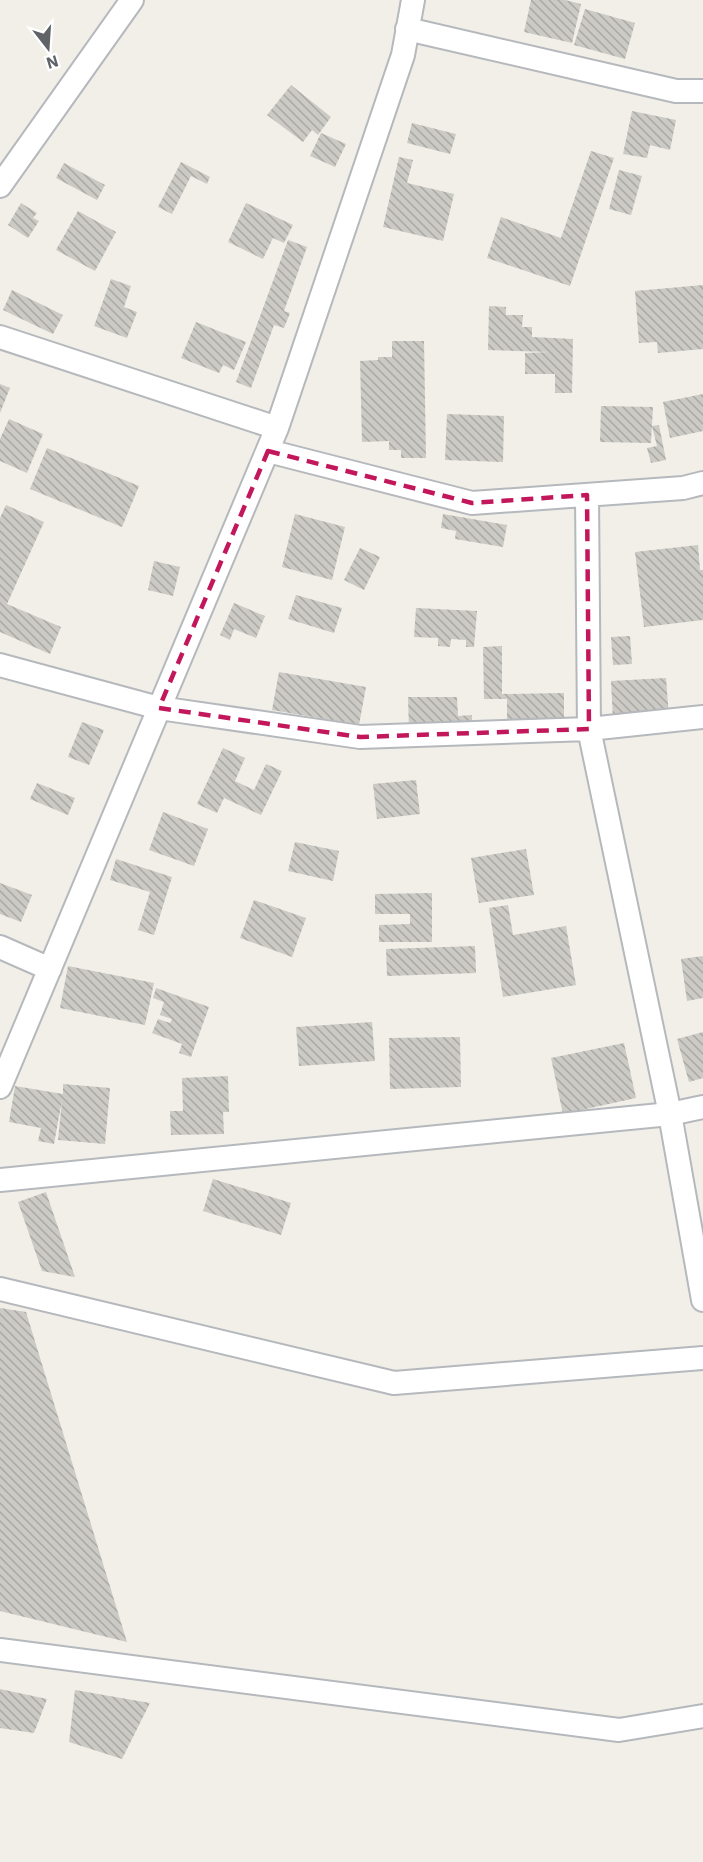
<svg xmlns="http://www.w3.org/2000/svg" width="703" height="1862" viewBox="0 0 703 1862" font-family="'IBM Plex Sans',sans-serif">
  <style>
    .building { fill: url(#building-back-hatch) }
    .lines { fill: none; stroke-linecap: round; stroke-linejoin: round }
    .minor-casing { stroke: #b5b8bc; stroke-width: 26 }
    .minor { stroke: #fff; stroke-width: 22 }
    .marked { fill: none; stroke: #c2185b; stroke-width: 4.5; stroke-dasharray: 12 8; stroke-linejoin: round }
  </style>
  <defs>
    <pattern id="building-back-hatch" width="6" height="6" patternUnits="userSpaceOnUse" patternTransform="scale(1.5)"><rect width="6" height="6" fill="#cccac5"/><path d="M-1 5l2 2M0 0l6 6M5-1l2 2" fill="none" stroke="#a9a8a4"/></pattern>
  </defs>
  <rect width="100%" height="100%" fill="#f1efe8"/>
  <path class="building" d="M531 0H565L581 4 572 43 524 32Z
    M585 9 635 23 625 59 574 45Z
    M291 85 331 117 318 135 312 130 303 142 267 115Z
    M632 111 676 120 670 150 650 145 647 158 623 154Z
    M412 123 456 134 450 154 407 143Z
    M321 133 346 144 335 167 310 156Z
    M591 151 614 158 570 286 487 258 501 217 561 238Z
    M399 157 413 160 407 183 454 194 443 241 383 227Z
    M181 162 210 177 207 184 191 176 172 214 158 207Z
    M64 163 105 185 97 200 56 178Z
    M619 170 642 176 631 215 609 209Z
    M21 203 37 213 33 218 39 221 28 238 8 225Z
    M246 203 293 225 284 243 273 238 263 259 228 242Z
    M78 211 116 232 95 271 56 250Z
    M288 240 307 247 284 311 290 313 284 328 274 325 251 388 236 382Z
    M111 279 131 286 124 307 137 312 127 338 94 326Z
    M703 285V349L658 353 657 342 639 343 635 291Z
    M12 290 63 315 53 334 3 310Z
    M489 306 506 307V315H523L522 327H532V337L573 339 572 393H555V374H525V353L550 352 488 350Z
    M196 322 246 342 234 370 223 365 219 373 181 358Z
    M392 341H424L426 458H401V450H389V441L362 442 360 361 378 360V357H392Z
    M0 384 10 388 0 413Z
    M703 394V431L670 438 663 402Z
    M601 406 653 407 651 443 600 442Z
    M447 414 504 416 503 462 445 460Z
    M9 419 43 434 27 473 0 461V439Z
    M659 425 666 460 651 463 647 448 657 446 652 426Z
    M47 448 139 486 122 527 30 489Z
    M6 505 44 522 7 604 61 627 50 654 0 632V518Z
    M295 514 345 527 332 580 282 567Z
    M443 514 507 525 503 547 455 539 456 531 441 528Z
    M698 545 700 570H703V620L644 627 635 552Z
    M360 548 380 557 364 590 344 580Z
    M154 561 180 567 173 596 148 590Z
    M296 595 342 608 334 633 288 619Z
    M234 603 265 616 256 638 234 629 230 640 220 635Z
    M416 608 477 611 474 647H466V640L451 639 450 647 438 646V638L414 637Z
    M630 636 632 664 613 665 611 637Z
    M502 646V694L564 693V720H507V699H484L483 647Z
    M279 672 366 687 359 725 272 710Z
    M666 678 669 717 613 720 611 681Z
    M408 697H457L458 716 472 715V730L409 731Z
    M82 722 104 730 89 765 68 757Z
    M223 748 245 758 235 781 254 790 266 764 282 771 261 815 224 798 217 813 197 804Z
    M416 780 420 814 377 819 373 784Z
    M37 783 75 798 68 815 30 799Z
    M163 812 208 829 194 866 149 850Z
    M295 842 339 851 333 881 288 871Z
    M526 849 534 895 479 903 471 858Z
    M116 859 172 877 154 935 138 930 150 892 110 880Z
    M0 883 32 895 21 922 0 914Z
    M432 893V942H379V925L410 924V914H375V894Z
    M254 900 306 918 292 957 240 938Z
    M508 905 513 935 566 926 576 985 503 997 489 908Z
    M475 946 476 973 387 976 386 949Z
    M703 956V998L687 1001 681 959Z
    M68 966 154 983 145 1025 60 1008Z
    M156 988 209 1007 191 1057 179 1053 182 1044 152 1033 158 1019 170 1023 172 1019 160 1015 164 1002 153 998Z
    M372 1022 375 1061 299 1066 296 1027Z
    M703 1032V1078L689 1082 677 1039Z
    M460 1037 461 1087 390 1089 389 1038Z
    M624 1043 636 1098 563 1114 551 1058Z
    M228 1076 229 1112H223L224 1134 171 1135 170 1111H183L182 1078Z
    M63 1084 110 1088 105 1144 58 1140 62 1100 54 1144 38 1141 41 1128 9 1122 15 1086 63 1094Z
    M213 1179 291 1203 281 1235 203 1211Z
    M46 1192 75 1277 42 1271 18 1202Z
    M0 1308 26 1312 127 1642 0 1611Z
    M0 1689 47 1699 34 1733 0 1728Z
    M75 1690 150 1703 122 1759 69 1742Z"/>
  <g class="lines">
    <g class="minor-casing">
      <path id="minor" d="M407 29 676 91H703
        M0 186 132 0
        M0 337 277 428
        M268 451 472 503 683 488 703 483
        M587 495 589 729 670 1114 703 1300
        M0 665 159 708 360 737 589 729 703 717
        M0 947 50 969
        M0 1087 277 428 403 55 413 0
        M0 1180 670 1114 703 1107
        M0 1289 394 1383 703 1358
        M0 1650 619 1730 703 1716"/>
    </g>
    <use href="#minor" class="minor"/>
  </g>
  <path class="marked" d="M268 451 472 503 587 495 589 729 360 737 159 708Z"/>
  <g transform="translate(48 48) rotate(163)" stroke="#ffffff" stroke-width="4.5" paint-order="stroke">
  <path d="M0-4.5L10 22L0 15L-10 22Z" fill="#5f6368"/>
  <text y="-9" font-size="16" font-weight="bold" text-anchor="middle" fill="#5f6368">N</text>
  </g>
</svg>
